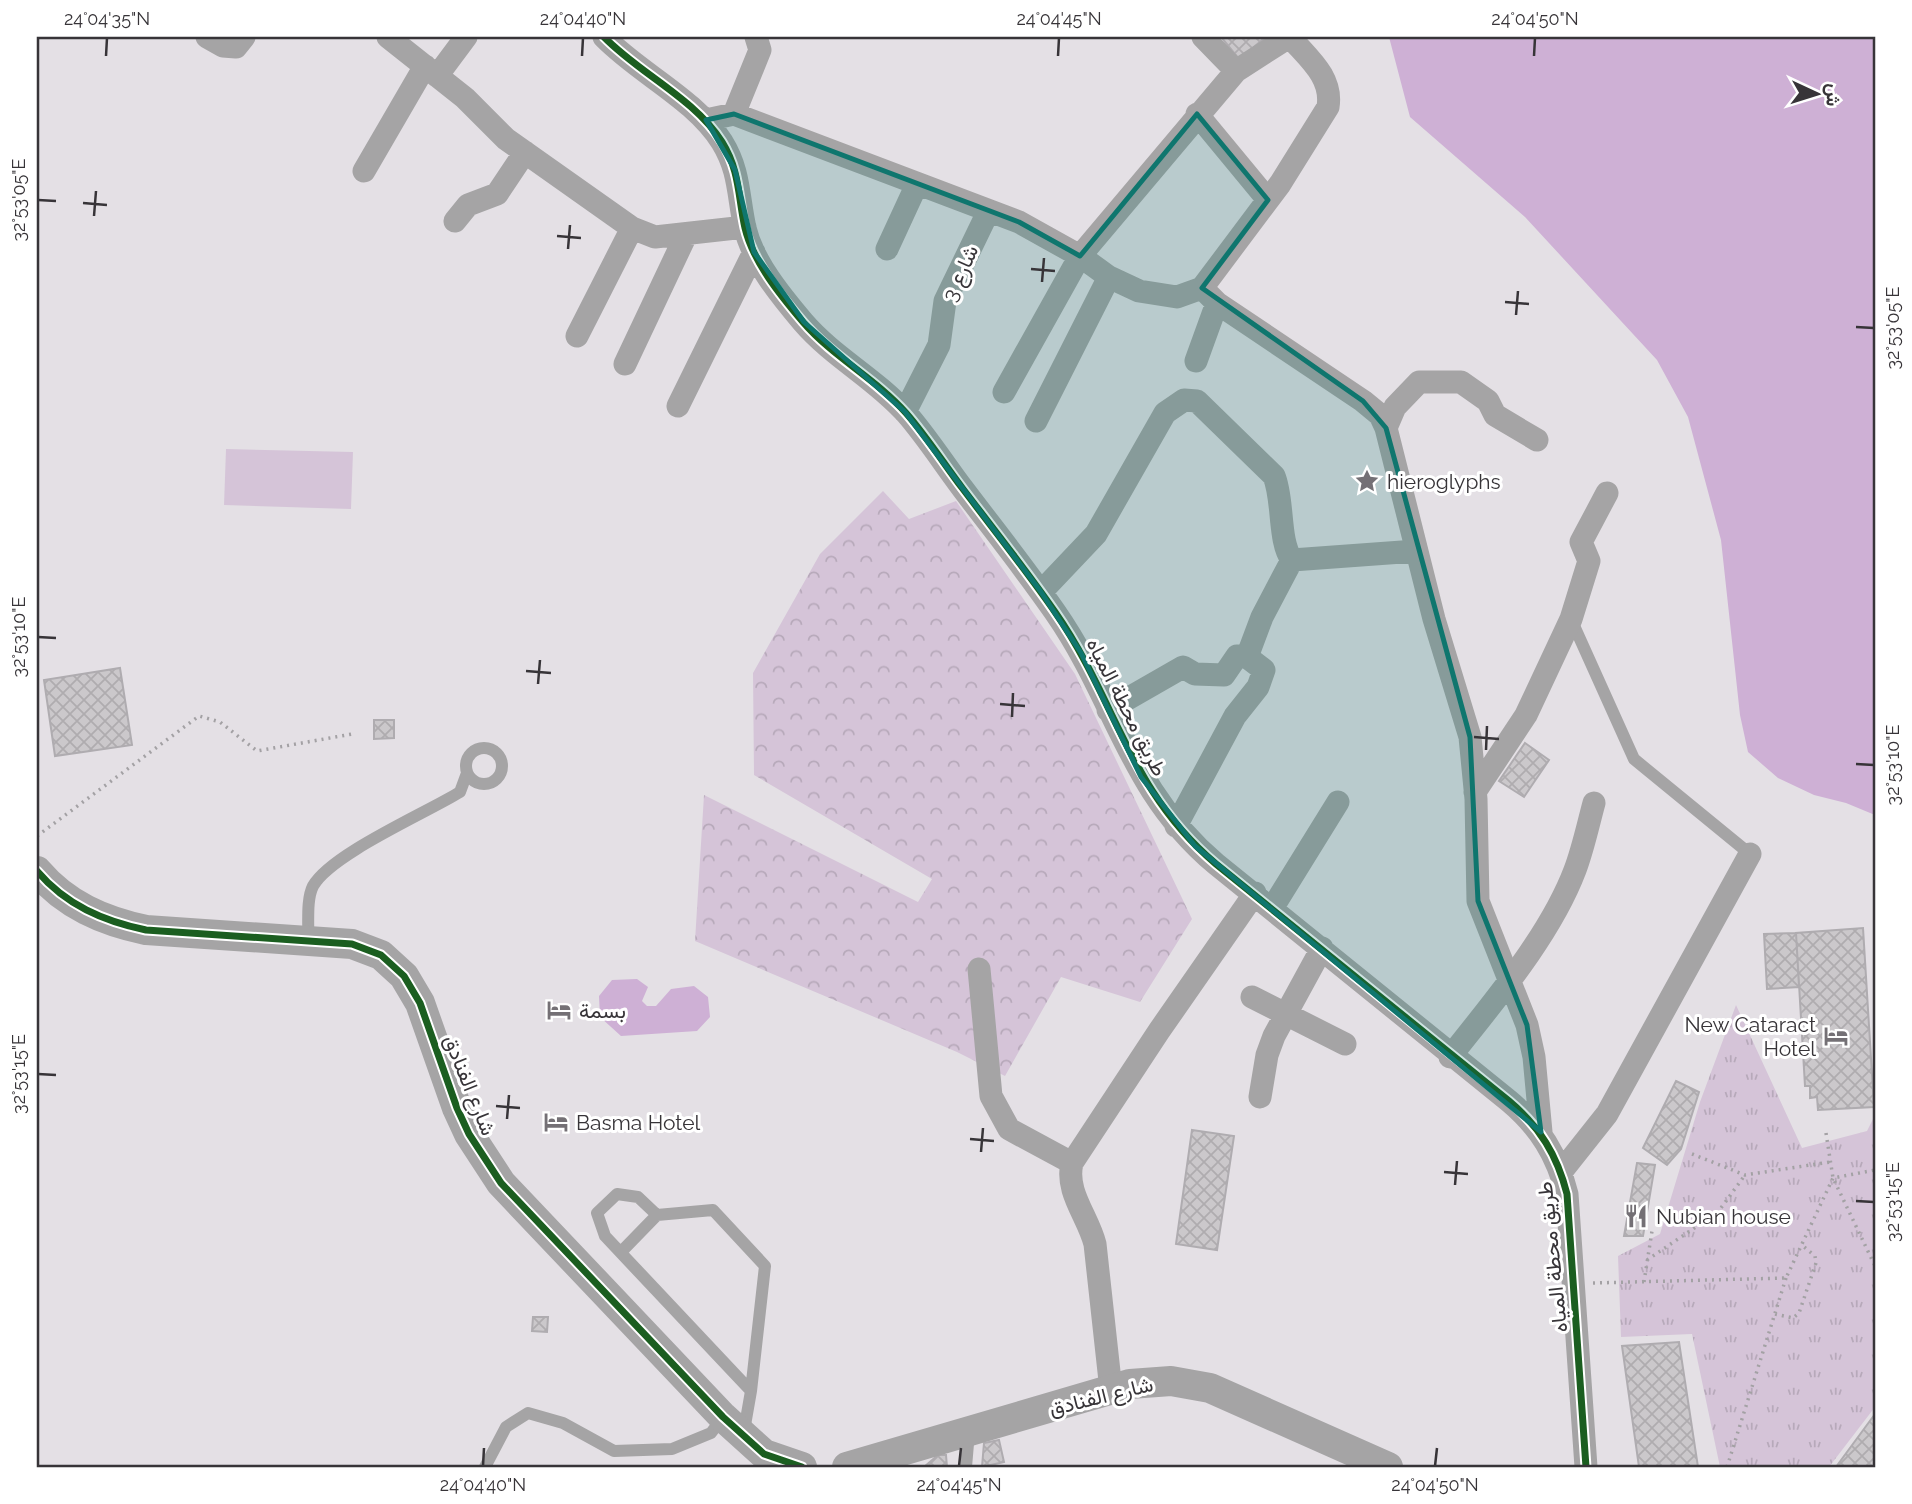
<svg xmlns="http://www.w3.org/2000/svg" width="1912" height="1504" viewBox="0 0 1912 1504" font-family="Raleway,Vazirmatn,sans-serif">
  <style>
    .grass { fill: #d5c4d8 }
    .forest { fill: url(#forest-crowns) }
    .park { fill: url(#park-tufts) }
    .water { fill: #ceb0d5 }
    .building { fill: url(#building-cross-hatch); stroke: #afacb0; stroke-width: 2 }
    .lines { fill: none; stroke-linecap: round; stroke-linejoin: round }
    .path { stroke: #a3a1a4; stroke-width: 3.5; stroke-dasharray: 2 5; stroke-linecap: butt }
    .service { stroke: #a5a4a5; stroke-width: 12 }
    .minor { stroke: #a5a4a5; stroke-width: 23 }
    .tertiary { stroke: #a5a4a5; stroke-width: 30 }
    .cycleway-casing { stroke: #fff; stroke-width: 11 }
    .cycleway { stroke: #1b5e20; stroke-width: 7 }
    .marked { fill: #0f766e; fill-opacity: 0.2; stroke: #0f766e; stroke-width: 5; stroke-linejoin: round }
    .ticks { fill: none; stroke: #373438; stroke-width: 2.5 }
    .labels { text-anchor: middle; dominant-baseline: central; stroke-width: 6; stroke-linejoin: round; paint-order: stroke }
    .street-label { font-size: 21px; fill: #373438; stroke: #fff }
    .poi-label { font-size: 21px; fill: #373438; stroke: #fff; text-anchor: start }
    .neatline { fill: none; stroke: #373438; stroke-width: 2.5 }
    .ticks-label { font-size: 18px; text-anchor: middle; fill: #373438 }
  </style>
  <defs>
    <pattern id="forest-crowns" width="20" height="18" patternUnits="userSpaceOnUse" patternTransform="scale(1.75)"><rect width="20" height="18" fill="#d5c4d8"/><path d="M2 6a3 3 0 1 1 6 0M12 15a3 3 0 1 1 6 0" fill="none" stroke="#b7a9ba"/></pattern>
    <pattern id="park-tufts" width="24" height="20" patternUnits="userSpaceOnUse" patternTransform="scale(1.75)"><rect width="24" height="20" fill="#d5c4d8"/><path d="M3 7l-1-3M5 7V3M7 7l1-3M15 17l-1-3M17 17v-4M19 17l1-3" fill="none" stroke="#b7a9ba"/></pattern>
    <pattern id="building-cross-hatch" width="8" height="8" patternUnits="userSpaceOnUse" patternTransform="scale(1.75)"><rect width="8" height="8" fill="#cbc8cb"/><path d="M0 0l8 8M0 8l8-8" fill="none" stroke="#afacaf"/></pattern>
  </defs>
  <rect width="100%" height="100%" fill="#e4e0e5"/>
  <path class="grass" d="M226 449 353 452 351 509 224 505Z"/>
  <path class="forest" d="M883 491 909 519 956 501 1075 674 1192 919 1140 1002 1061 977 1005 1076 957 1052 695 941 704 795 918 902 932 879 754 775 753 673 820 554Z"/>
  <path class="park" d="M1736 1005 1802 1148 1867 1131 1875 1115V1407L1829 1467H1720L1692 1334 1621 1337 1618 1256 1660 1234 1700 1102Z"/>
  <path class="water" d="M1389 37H1875V815L1846 803 1814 795 1778 778 1748 752 1740 715 1721 540 1688 417 1657 360 1525 217 1410 117Z
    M637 979 648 987 642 1001 647 1006H656L671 989 694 986 708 997 710 1017 697 1031 621 1036 600 1017 599 996 612 980Z"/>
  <path class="building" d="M1221 37H1266L1239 59Z
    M120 668 132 745 55 756 44 680Z
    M374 720H394V738L374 739Z
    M1525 743 1549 760 1524 797 1499 781Z
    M1863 928 1874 1107 1818 1110 1817 1097 1810 1098V1086H1805L1796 933Z
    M1796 933 1799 987 1767 989 1764 934Z
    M1676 1081 1699 1092 1681 1149 1667 1165 1643 1148Z
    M1192 1130 1234 1136 1217 1250 1176 1244Z
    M1637 1163 1655 1165 1643 1236H1624Z
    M533 1317H548L547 1332 532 1331Z
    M1679 1342 1698 1467H1639L1622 1346Z
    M1875 1414V1467H1836Z
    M999 1440 1004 1462 982 1467 984 1443Z
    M938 1455H946L947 1467H924Z"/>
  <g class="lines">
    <path class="path" d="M37 836 199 716 220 722 257 751 352 734
      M1826 1133 1833 1178 1875 1266
      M1692 1154 1745 1175 1830 1162
      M1647 1260 1718 1212 1745 1175
      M1644 1282 1652 1231
      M1593 1283 1786 1278 1833 1178 1875 1170
      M1775 1314 1793 1318 1799 1313 1816 1263 1815 1256 1803 1246
      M1727 1467 1786 1278"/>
    <path class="service" d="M1571 619 1634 759 1750 854
      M466 766a18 18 0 1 1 36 0a18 18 0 1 1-36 0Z
      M308 940C309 924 306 900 313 886 331 854 426 813 460 792L467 773
      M621 1252 657 1215
      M744 1431 751 1391 605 1236 597 1213 617 1194 638 1197 657 1215 713 1210 765 1266 751 1391
      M485 1467 506 1427 528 1413 563 1423 614 1451 672 1449 711 1433 723 1417
      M966 1467 969 1432"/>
    <path class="minor" d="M207 37 223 46 236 47 244 37
      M388 37 465 98 506 139 632 228 655 237 745 227
      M604 37C640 74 694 98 722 142 740 171 738 197 745 228 753 262 781 296 803 322 833 357 876 379 906 413 927 437 944 464 963 489 994 530 1026 570 1055 612 1117 701 1128 790 1216 864L1509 1101C1540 1127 1557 1155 1567 1194L1586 1467
      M1203 37 1236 71 1289 37
      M437 76 466 37
      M734 114 760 50 756 37
      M1197 114 1268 200
      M706 120 734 114 1019 222 1080 256 1109 277 1139 291 1177 297 1202 288 1280 184 1328 107C1333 77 1308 58 1290 37
      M364 171 425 66
      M455 221 468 205 497 194 525 152
      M887 249 917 184
      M1202 288 1217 303 1363 401 1380 415 1386 428 1434 619 1470 737 1476 799 1478 901 1527 1025 1534 1057 1541 1132
      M577 336 632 228
      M1196 361 1217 303
      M625 364 686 235
      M1004 392 1080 256 1236 71
      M678 406 754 252
      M905 412 939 345 945 301 988 212
      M1036 421 1109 277
      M1386 428 1395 407 1419 382H1461L1488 401 1495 415 1537 440
      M1041 592 1096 534 1165 413 1184 400 1197 401 1274 476C1284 500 1278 541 1292 560L1416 551
      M1108 710 1183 667 1195 674 1224 675 1237 656 1247 657 1262 617 1292 560
      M1475 792 1526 715 1571 619 1589 561 1581 542 1607 493
      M1176 826 1235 716 1258 687 1264 670 1247 657
      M1273 907 1338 802
      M979 969 991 1096 1009 1129 1072 1163
      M1252 997 1345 1044
      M1450 1057C1494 1001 1550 936 1575 870 1583 849 1588 825 1594 803
      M1260 1097 1267 1055 1274 1036 1322 948
      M1561 1172 1607 1114 1750 854
      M1111 1390 1095 1244C1088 1216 1065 1192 1072 1163L1159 1031 1255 893"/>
    <path class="tertiary" d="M37 871C66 905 103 921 146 930L352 944 381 955 404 976 420 1003 457 1108 469 1134 501 1183 723 1417 764 1454 802 1467
      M847 1467 1130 1384 1171 1381 1210 1388 1388 1467"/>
    <g class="cycleway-casing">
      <path id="cycleway" d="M604 37C640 74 694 98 722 142 740 171 738 197 745 228 753 262 781 296 803 322 833 357 876 379 906 413 927 437 944 464 963 489 994 530 1026 570 1055 612 1117 701 1128 790 1216 864L1509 1101C1540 1127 1557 1155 1567 1194L1586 1467
        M37 871C66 905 103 921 146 930L352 944 381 955 404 976 420 1003 457 1108 469 1134 501 1183 723 1417 764 1454 802 1467"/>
    </g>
    <use href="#cycleway" class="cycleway"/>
  </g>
  <path class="marked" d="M734 114 1019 222 1080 256 1197 114 1268 200 1202 288 1363 401 1386 428 1470 737 1478 901 1527 1025 1541 1132 1195 846 1141 777 1081 653 1041 592 905 412 804 322 754 252 735 170 706 120Z"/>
  <path class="ticks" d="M106 56 107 38M582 56 583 38M1058 56 1059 38M1534 56 1535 38M38 200 56 201M83 203 107 205M94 216 96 191M557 236 581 238M568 249 570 225M1031 269 1055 271M1042 282 1044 258M1505 302 1529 304M1516 315 1518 291M1856 327 1874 328M38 637 56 638M526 671 551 673M538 684 540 660M1000 704 1025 706M1012 717 1013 693M1474 737 1499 739M1486 750 1487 726M1856 764 1874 765M38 1074 56 1075M496 1106 520 1108M507 1119 509 1095M970 1139 994 1141M981 1152 983 1128M1444 1172 1468 1174M1455 1185 1457 1161M1856 1201 1874 1202M483 1466 484 1448M959 1466 961 1448M1435 1466 1437 1448"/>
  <defs>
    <g id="sight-bare" transform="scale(1.89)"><path d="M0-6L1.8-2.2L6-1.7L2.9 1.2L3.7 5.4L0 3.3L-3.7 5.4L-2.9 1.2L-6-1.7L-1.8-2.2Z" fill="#747075" stroke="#fff" stroke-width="2.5" paint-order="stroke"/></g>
    <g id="hotel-bare" transform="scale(1.89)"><path d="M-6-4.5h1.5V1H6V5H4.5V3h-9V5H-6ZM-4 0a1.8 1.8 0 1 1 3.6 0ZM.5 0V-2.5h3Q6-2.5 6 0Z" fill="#747075" stroke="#fff" stroke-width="2.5" paint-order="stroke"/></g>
    <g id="restaurant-bare" transform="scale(1.89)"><path d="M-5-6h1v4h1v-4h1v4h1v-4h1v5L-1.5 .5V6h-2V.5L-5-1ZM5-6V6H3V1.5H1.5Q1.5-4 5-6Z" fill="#747075" stroke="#fff" stroke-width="2.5" paint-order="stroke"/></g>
  </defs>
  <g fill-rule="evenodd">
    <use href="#sight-bare" x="1367" y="481"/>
    <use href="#hotel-bare" x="559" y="1010"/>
    <use href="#hotel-bare" x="1836" y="1036"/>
    <use href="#hotel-bare" x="556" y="1122"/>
    <use href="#restaurant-bare" x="1636" y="1216"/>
  </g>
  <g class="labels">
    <g class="street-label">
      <text transform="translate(960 273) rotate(-66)">شارع 3</text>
      <text transform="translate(1127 707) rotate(63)">طريق محطة المياه</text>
      <text transform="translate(470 1085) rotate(68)">شارع الفنادق</text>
      <text transform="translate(1552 1257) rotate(-96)">طريق محطة المياه</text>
      <text transform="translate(1101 1396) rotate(-14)">شارع الفنادق</text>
    </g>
    <g class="poi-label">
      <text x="1387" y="481">hieroglyphs</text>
      <text x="579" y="1010">بسمة</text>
      <text x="1816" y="1024" text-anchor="end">New Cataract<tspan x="1816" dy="24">Hotel</tspan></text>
      <text x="576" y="1122">Basma Hotel</text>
      <text x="1656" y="1216">Nubian house</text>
    </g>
  </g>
  <rect width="1912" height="1504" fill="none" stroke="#ffffff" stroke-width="77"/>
  <g transform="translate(1817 94) rotate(94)" stroke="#ffffff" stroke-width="5" paint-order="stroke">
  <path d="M0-5L12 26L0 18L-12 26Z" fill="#373438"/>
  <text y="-10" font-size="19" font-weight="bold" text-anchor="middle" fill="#373438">ش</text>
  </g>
  <rect x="38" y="38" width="1836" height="1428" class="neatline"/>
  <g class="ticks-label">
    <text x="107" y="25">24°04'35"N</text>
    <text x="583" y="25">24°04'40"N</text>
    <text x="1059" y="25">24°04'45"N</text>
    <text x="1535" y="25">24°04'50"N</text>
    <text transform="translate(19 200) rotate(-90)" y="6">32°53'05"E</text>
    <text transform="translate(1893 328) rotate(-90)" y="6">32°53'05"E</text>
    <text transform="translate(19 637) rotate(-90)" y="6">32°53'10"E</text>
    <text transform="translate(1893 765) rotate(-90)" y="6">32°53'10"E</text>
    <text transform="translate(19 1074) rotate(-90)" y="6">32°53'15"E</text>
    <text transform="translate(1893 1202) rotate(-90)" y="6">32°53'15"E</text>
    <text x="483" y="1491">24°04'40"N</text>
    <text x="959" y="1491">24°04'45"N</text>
    <text x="1435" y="1491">24°04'50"N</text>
  </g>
</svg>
